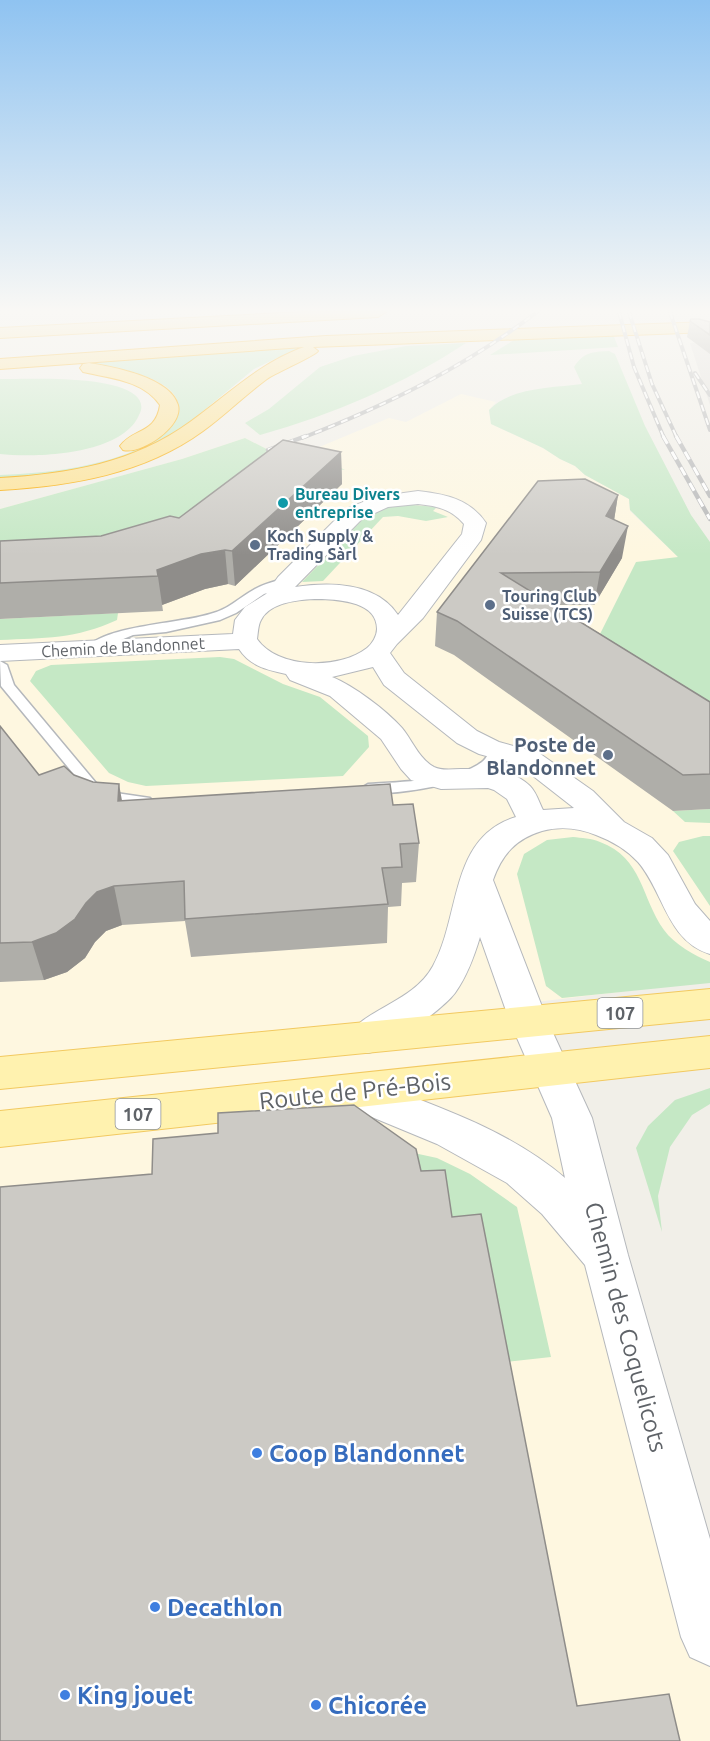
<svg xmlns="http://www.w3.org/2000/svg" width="710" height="1741" viewBox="0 0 710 1741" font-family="Ubuntu,sans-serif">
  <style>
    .commercial { fill: #fef7e0 }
    .industrial { fill: #e0deda }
    .green { fill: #c5e8c5 }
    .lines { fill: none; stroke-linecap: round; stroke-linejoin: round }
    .lane-casing { stroke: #b5b8bc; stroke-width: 3 }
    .street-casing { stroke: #b5b8bc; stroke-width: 2 }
    .primary-casing { stroke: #f2c960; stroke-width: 2 }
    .highway-casing { stroke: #f9ab00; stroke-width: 2 }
    .lane { fill: #fff; fill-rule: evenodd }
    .street { fill: #fff; fill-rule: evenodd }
    .primary { fill: #fff2af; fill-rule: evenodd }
    .highway { fill: #fde293; fill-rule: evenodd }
    .rail-far1-casing { stroke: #b6b7b8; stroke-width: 4 }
    .rail-casing { stroke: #b6b7b8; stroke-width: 4.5 }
    .rail-far1 { stroke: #fff; stroke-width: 2; stroke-dasharray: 7; stroke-linecap: butt }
    .rail { stroke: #fff; stroke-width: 3; stroke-dasharray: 9; stroke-linecap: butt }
    .wall { fill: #afaea9 }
    .shaded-wall { fill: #8f8d8a }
    .building { fill: #cccac5; stroke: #8f8d8a; stroke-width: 1.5 }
    .culture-dot { fill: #0f9aa8; stroke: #fff; stroke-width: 2 }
    .service-dot { fill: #5c6f8a; stroke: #fff; stroke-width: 2 }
    .shop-dot { fill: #3f7fe0; stroke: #fff; stroke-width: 2 }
    .labels { text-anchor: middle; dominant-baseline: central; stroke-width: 5; stroke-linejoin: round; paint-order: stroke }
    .far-culture-label { font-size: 16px; font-weight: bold; fill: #0d838f; stroke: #fff; text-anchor: start }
    .far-service-label { font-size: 16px; font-weight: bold; fill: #4e5e75; stroke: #fff; text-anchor: start }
    .far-street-label { font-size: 16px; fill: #5f6368; stroke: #fff }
    .shield { fill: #fff; stroke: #8f9295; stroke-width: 1.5 }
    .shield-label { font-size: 18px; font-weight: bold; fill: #5f6368 }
    .service-label { font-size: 20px; font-weight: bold; fill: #4e5e75; stroke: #fff; text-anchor: end }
    .near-street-label { font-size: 24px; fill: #5f6368; stroke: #fff }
    .near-shop-label { font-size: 24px; font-weight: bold; fill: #366cbe; stroke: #fff; text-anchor: start }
  </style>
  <rect width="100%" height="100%" fill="#f1efe8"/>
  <path class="commercial" d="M461 394 496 402 489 410 491 424 543 448 560 459 575 466 585 475 629 499 630 511 679 558 710 601V981L528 1003 710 1639V1741H0V509L182 459 245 438 288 460 389 418 406 422Z"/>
  <path class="industrial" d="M710 342V405L690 343Z"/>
  <path class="green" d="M613 334 618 347 490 355 517 338Z
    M466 343C404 384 332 415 260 435L245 423 269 409 320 367 353 356 406 346Z
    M307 347 309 348 279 357 254 369 185 426 149 449 89 469 0 479V475C43 473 85 469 126 454 160 441 209 404 152 379 132 370 110 368 89 365L91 362Z
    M609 351 615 354 645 426 691 515 710 542V743L597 640 636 562 678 557 630 510 629 499 585 475 575 466 560 459 543 448 491 424 489 410C511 387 552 388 582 384L574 367C584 352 592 352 609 351Z
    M0 379C32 379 111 375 135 395 142 401 143 408 139 415 122 455 36 458 0 454Z
    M245 438 288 460 323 459 345 470 321 466 183 551 0 575V509L182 459Z
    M401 504 437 507 433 511 448 517 426 521 398 516 383 517 323 581 302 582 368 514 382 508Z
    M118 613 117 620C76 639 44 638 0 640V619Z
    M220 657 234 659 283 684 320 697 368 736 369 747 343 776 146 786 128 782 109 773 30 681 36 671 51 665Z
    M710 809V823L685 822 673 811Z
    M703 836H710V906L673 851 679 842Z
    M573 837C581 838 592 838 600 842 643 858 641 898 664 930 675 945 694 955 710 962V983L562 998 546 986 517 874 524 854 547 840Z
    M710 1088V1104L692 1115 670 1147 658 1196 662 1232 636 1148 648 1126 675 1100Z
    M391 1148 437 1158 470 1174 517 1207 551 1357 498 1363 448 1246Z"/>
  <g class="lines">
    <g class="lane-casing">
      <path id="lane" d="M286 578 292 582 290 585 264 594 236 613 220 620 166 632 133 635 92 652 86 648C108 625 178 624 210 614 228 610 240 597 255 589 264 584 276 581 286 578Z
        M0 661 7 665 14 685 96 783 116 793 150 798 153 802 150 806H129L111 802 86 789 1 686Z
        M498 746 505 750C502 759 496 767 488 772 471 781 371 802 360 789L368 784C398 782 458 781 482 762 487 758 489 752 493 747Z"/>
    </g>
    <g class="street-casing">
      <path id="street" d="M418 491C445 494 470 499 486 523L481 540 423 618 397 644 390 653 404 673 477 731 499 742 539 753 593 791 624 822 652 838 668 855 695 904 710 921V954C667 941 664 892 638 862 627 850 612 841 596 835 579 828 560 826 542 831 516 839 502 854 493 880L548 1022 592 1118 628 1255 710 1539V1666L690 1657 681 1637 585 1265 542 1214 507 1183 437 1144 338 1103 332 1091 338 1079 352 1074 366 1079C435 1106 508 1129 565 1178L552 1118 510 1022 480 937C474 957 467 976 455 993 444 1008 384 1053 366 1053 362 1053 356 1050 352 1049L347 1038C362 1009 413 1003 433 966 461 916 449 837 516 817L507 799 494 790 488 788 441 789 411 780 401 769 381 739 330 696 290 680 286 674C267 670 250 666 239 649L0 661V645L233 634 235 620 245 607 266 594 278 577 346 509 375 497ZM418 504C437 506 451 509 464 524L462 534 398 615C376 582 330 582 295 587L362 519 388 507ZM322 599C341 600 377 602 377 629 377 636 372 644 367 648 339 670 278 669 257 639 258 633 258 625 261 620 270 601 304 599 322 599ZM373 667 384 685 457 743 479 754 519 765 574 808 543 810C539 802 536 792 530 786 512 768 484 769 461 769 452 769 442 771 434 767 419 759 412 740 402 728 386 710 354 686 332 677Z"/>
    </g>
    <g class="primary-casing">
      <path id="primary" d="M710 989V1019L0 1089V1057Z
        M710 1036V1068L0 1147V1111Z"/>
    </g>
    <g class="highway-casing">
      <path id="highway" d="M301 312H386L378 317 0 338V328Z
        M710 322V332L313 347 318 351C315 356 277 372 267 379 245 395 225 415 203 431 144 474 71 486 0 490V478C68 474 134 463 190 422 228 395 259 363 304 347L0 369V359L326 336Z
        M89 363C113 367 170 377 178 405 184 426 141 455 123 450L120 446C133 428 156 434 160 405 143 380 109 378 83 372L80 368 83 364Z"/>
    </g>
    <use href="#lane" class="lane"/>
    <use href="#street" class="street"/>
    <use href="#primary" class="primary"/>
    <use href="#highway" class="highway"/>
    <g class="rail-far1-casing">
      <path id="rail-far1" d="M619 312 634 367 664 438
        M629 312 652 384 677 438
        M670 312 710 430
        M695 373 710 395
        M302 438C387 405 465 367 537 312"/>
    </g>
    <g class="rail-casing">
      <path id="rail" d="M663 436 710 519
        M676 436 710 496
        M268 450 306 436"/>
    </g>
    <use href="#rail-far1" class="rail-far1"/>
    <use href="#rail" class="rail"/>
  </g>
  <path class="wall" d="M690 321 710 322V354L687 337Z
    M341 452 342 484 235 586 228 584 205 589 162 605 163 611 0 619V541L101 536 179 518Z
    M618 495 614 520 622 558 594 605H554L710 702V809L673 811 454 655 435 646 437 612Z
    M0 726 39 775H74L122 800 393 805 419 843 416 882 402 883 401 906 388 907 387 943 191 957 185 921 122 925 106 931 95 942 85 958 67 972 44 980 0 982Z"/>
  <path class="shaded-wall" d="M341 452 342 484 235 586 232 551Z
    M618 495 613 527 606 516Z
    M628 526 622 558 594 605 600 572Z
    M225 550 228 584 205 589 162 605 163 611 157 570 201 554Z
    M119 784 126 823 118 801Z
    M114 886 122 925 106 931 95 942 85 958 67 972 44 980 32 942 86 903 97 892Z"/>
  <path class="building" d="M691 319H699L710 322V335L690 321Z
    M283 440 341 452 232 551 225 550 201 554 157 570 158 576 0 583V541L101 536 170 516 179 518Z
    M585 479 618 495 606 516 628 526 600 572 501 573 710 702V774L683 775 457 621 437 612 538 481Z
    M0 726 39 775 64 766 74 775 93 782 119 784 118 801 390 784 393 805 413 804 419 843 400 844 402 867 382 868 388 904 185 919 184 881 114 886 97 892 86 903 75 919 56 933 32 942 0 943Z
    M354 1105 416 1149 421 1171 445 1170 452 1217 481 1214 577 1706 669 1694 680 1741H0V1187L152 1174 153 1139 218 1133V1113Z"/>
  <linearGradient id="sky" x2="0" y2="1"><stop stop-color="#8fc3f1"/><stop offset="0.56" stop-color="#f9f8f5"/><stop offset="1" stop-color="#f9f8f5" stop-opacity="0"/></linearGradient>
  <rect width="710" height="555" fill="url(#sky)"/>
  <circle class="culture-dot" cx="283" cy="503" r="6"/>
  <g class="service-dot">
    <circle cx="255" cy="545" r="6"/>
    <circle cx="490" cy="605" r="6"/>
    <circle cx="608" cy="755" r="6"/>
  </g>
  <g class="shop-dot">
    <circle cx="257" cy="1453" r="6"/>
    <circle cx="155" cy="1607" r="6"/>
    <circle cx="65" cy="1695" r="6"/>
    <circle cx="316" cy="1705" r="6"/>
  </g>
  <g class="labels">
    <g class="far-culture-label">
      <text x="295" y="494">Bureau Divers<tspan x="295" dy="18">entreprise</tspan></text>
    </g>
    <g class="far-service-label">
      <text x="267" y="536">Koch Supply &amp;<tspan x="267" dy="18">Trading Sàrl</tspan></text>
      <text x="502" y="596">Touring Club<tspan x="502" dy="18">Suisse (TCS)</tspan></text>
    </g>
    <g class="far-street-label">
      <text transform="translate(123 647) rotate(-3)">Chemin de Blandonnet</text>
    </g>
    <g class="shield">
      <rect x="597.5" y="998" width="45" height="30" rx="4.5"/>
      <rect x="115.5" y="1099" width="45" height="30" rx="4.5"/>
    </g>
    <g class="shield-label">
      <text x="620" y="1013">107</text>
      <text x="138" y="1114">107</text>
    </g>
    <g class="service-label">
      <text x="596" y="744">Poste de<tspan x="596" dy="23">Blandonnet</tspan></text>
    </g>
    <g class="near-street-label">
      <text transform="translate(355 1091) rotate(-6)">Route de Pré-Bois</text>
      <text transform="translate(626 1327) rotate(75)">Chemin des Coquelicots</text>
    </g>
    <g class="near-shop-label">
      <text x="269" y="1453">Coop Blandonnet</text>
      <text x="167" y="1607">Decathlon</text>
      <text x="77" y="1695">King jouet</text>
      <text x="328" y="1705">Chicorée</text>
    </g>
  </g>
</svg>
